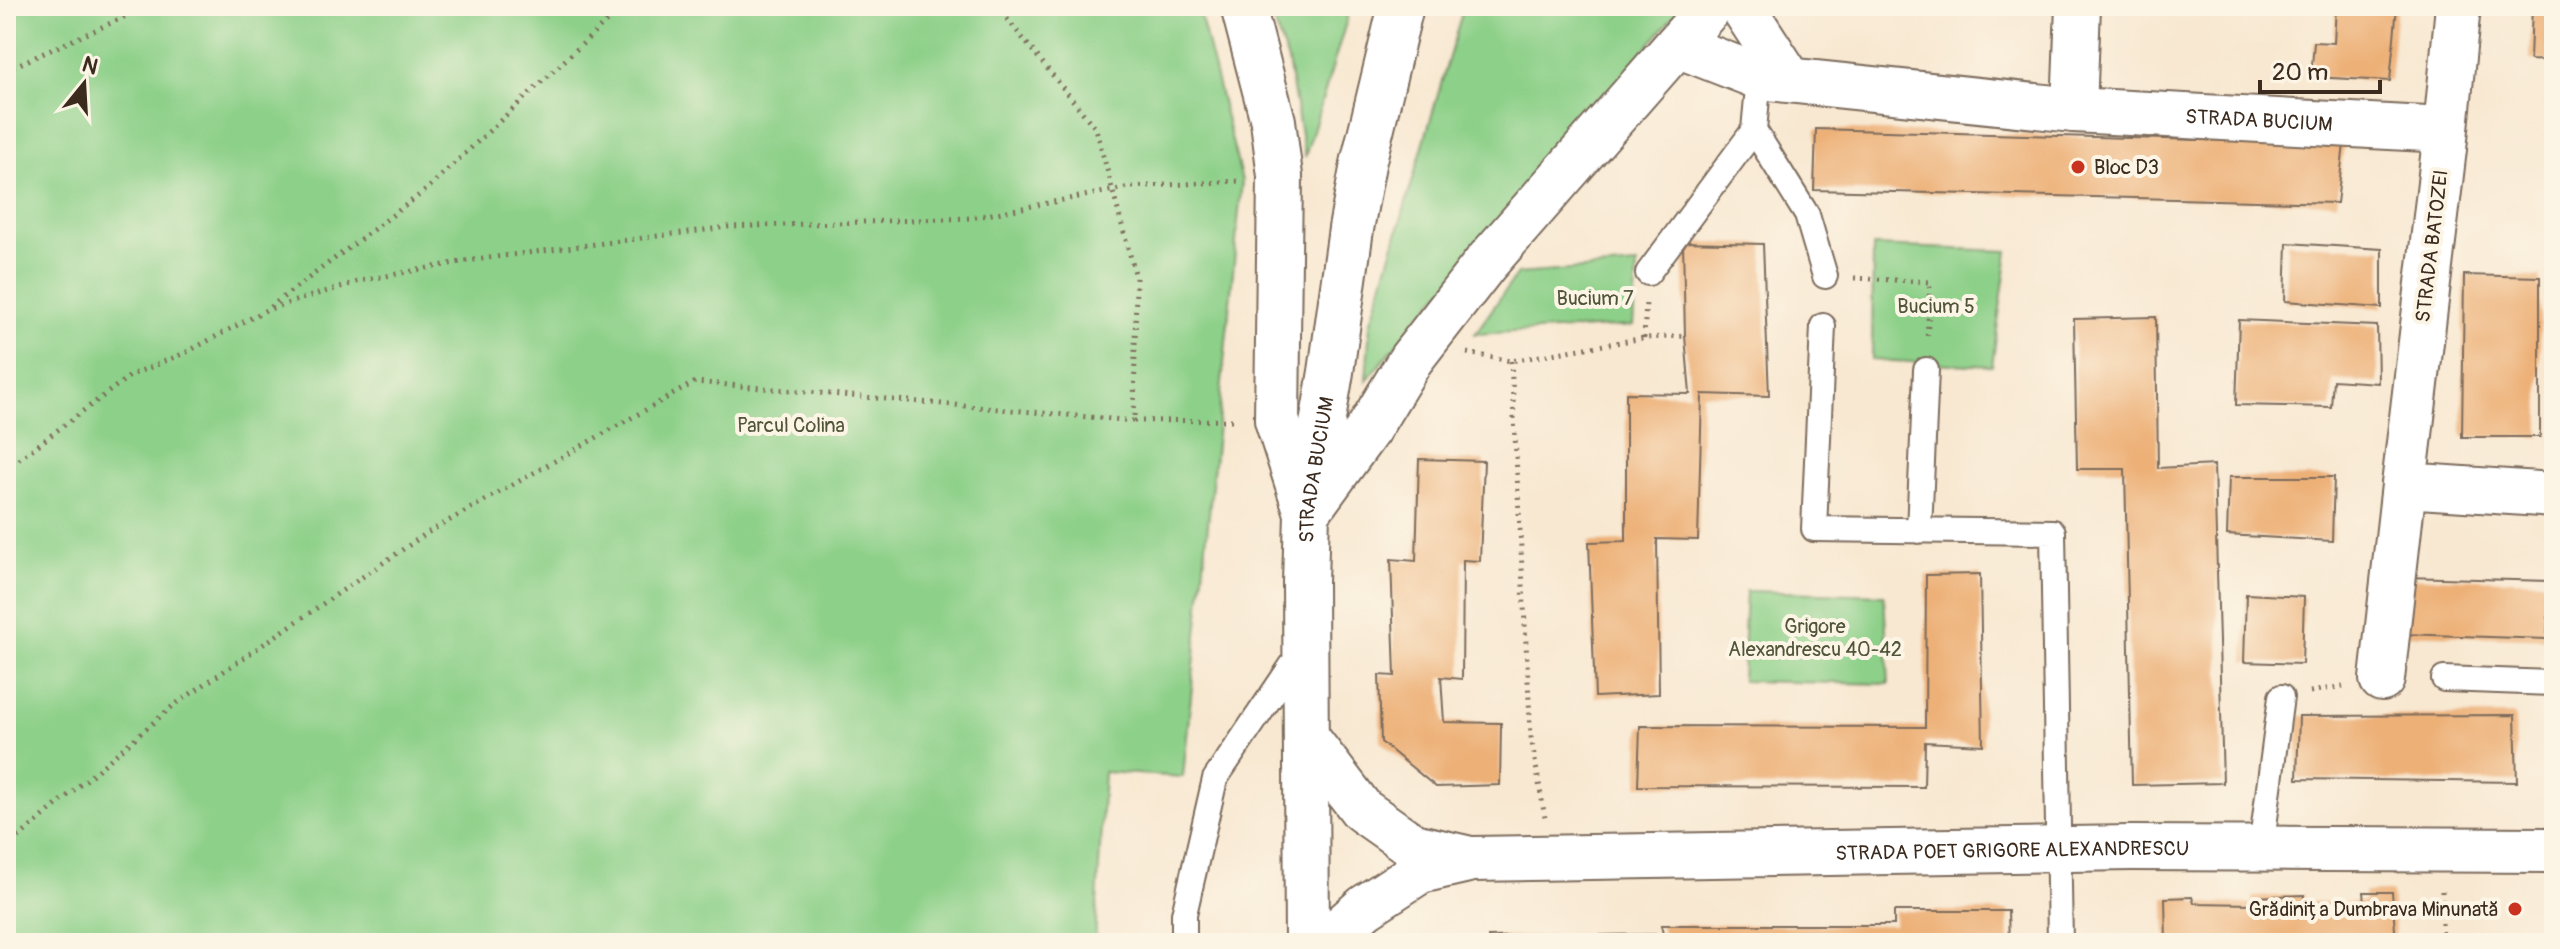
<svg xmlns="http://www.w3.org/2000/svg" width="2560" height="949" viewBox="0 0 2560 949" font-family="Pangolin,sans-serif">
  <style>
    .green { fill: #8dd089; stroke: #647d54; stroke-width: 2 }
    .building { fill: #edb178 }
    .lines { fill: none; stroke-linecap: round; stroke-linejoin: round }
    .service-casing { stroke: #7d6c5d; stroke-width: 28 }
    .minor-casing { stroke: #7d6c5d; stroke-width: 48 }
    .secondary-casing { stroke: #7d6c5d; stroke-width: 48 }
    .primary-casing { stroke: #7d6c5d; stroke-width: 48 }
    .path { stroke: #7d6c5d; stroke-width: 5; stroke-dasharray: 2 6; stroke-linecap: butt }
    .service { stroke: #fff; stroke-width: 24 }
    .minor { stroke: #fff; stroke-width: 44 }
    .secondary { stroke: #fff; stroke-width: 44 }
    .primary { stroke: #fff; stroke-width: 44 }
    .poi-dot { fill: #c8321e; stroke: #fcf5e5; stroke-width: 3 }
    .labels { text-anchor: middle; dominant-baseline: central; stroke-width: 8; stroke-linejoin: round; paint-order: stroke }
    .street-label { font-size: 20px; fill: #3b2a1e; stroke: #fcf5e5 }
    .poi-label { font-size: 20px; fill: #3b2a1e; stroke: #fcf5e5; text-anchor: start }
    .park-label { font-size: 20px; fill: #505439; stroke: #fcf5e5 }
  </style>
  <rect width="100%" height="100%" fill="#fcf5e5"/>
  <filter id="ink" filterUnits="userSpaceOnUse"><feTurbulence type="fractalNoise" baseFrequency=".0125" numOctaves="2"/><feDisplacementMap in="SourceGraphic" scale="16" xChannelSelector="R" yChannelSelector="G"/><feConvolveMatrix kernelMatrix="1 2 1 2 8 2 1 2 1" color-interpolation-filters="sRGB"/></filter>
  <filter id="wash" filterUnits="userSpaceOnUse"><feTurbulence type="fractalNoise" baseFrequency=".006" numOctaves="4" result="noise"/><feDisplacementMap in="SourceGraphic" scale="32" xChannelSelector="R" yChannelSelector="G"/><feGaussianBlur stdDeviation="1.8" result="paint"/><feColorMatrix in="noise" values="0 0 0 0 0 0 0 0 0 0 0 0 0 0 0 0 0 1.4 0 .05"/><feComposite in="paint" operator="in"/></filter>
  <g filter="url(#wash)">
    <rect width="100%" height="100%" fill="#f8e8d1"/>
    <path class="green" d="M6 6H1198L1242 181 1183 777 1104 772 1095 943H6Z
      M1268 6H1351L1305 157 1288 61Z
      M1464 6H1682L1366 381 1370 325Z
      M1873 246 2008 251 1992 366 1872 360Z
      M1637 265 1633 326 1475 334 1517 274Z
      M1746 591 1884 595 1889 684 1742 681Z"/>
    <g id="blocks">
      <path class="building" d="M2336 6H2397L2390 81 2311 77 2314 42 2334 43Z
        M2532 6H2554V61L2530 60Z
        M1816 129 2344 144 2337 203 1814 190Z
        M1683 242 1763 244 1769 396 1702 394 1698 540 1657 539 1659 694 1595 697 1589 542 1626 541V393L1690 394 1685 336Z
        M2287 243 2382 249V308L2285 301Z
        M2464 275 2540 277V437H2462Z
        M2156 317 2158 468 2214 465 2223 783 2132 785 2125 469H2077L2074 319Z
        M2239 320 2377 326 2378 383 2333 380 2331 407 2236 405Z
        M1419 459 1484 461 1480 561 1463 560 1462 679 1441 677 1444 722 1501 723 1500 785 1436 787 1381 742 1379 675 1395 676 1391 559 1416 561Z
        M2229 477H2334L2332 541 2227 535Z
        M1980 574 1983 745 1925 742 1924 787 1638 786 1640 726 1925 727 1926 575Z
        M2405 577 2550 581 2547 639 2403 634Z
        M2246 594 2304 597 2302 664 2244 662Z
        M2515 715 2517 782 2297 779 2299 716Z
        M2364 892H2392L2396 943H2166L2165 898 2192 897 2194 903 2253 904 2252 897 2304 895V902H2365Z
        M1894 911H2008L2009 943H1489L1488 937 1663 934 1661 925H1894Z"/>
    </g>
  </g>
  <g filter="url(#ink)">
    <use href="#blocks" fill-opacity="0" stroke="#7d6c5d" stroke-width="2"/>
    <g class="lines">
      <g class="service-casing">
        <path id="service" d="M1754 130 1807 215 1825 276
          M1648 273 1754 130 1759 77
          M1823 326 1814 529 2053 532 2060 943
          M1919 531 1926 370
          M2444 679 2554 683
          M2261 849 2281 697
          M1184 943V914L1215 779 1301 652"/>
      </g>
      <g class="minor-casing">
        <g id="minor">
          <path d="M1742 6 1790 80"/>
          <path d="M2458 6 2444 149 2404 485 2554 495"/>
          <path id="s1" d="M1677 45 1759 77 2074 110 2445 130"/>
          <path d="M2074 110 2078 6"/>
          <path d="M2382 679 2404 485"/>
          <path d="M1307 738 1362 810 1413 846 1466 858"/>
          <path id="s2" d="M1324 943 1365 907 1420 871 1472 859 2131 848 2554 850"/>
        </g>
      </g>
      <g class="secondary-casing">
        <g id="secondary">
          <path id="s3" d="M1307 943 1305 583 1307 513 1331 372 1351 229 1363 164 1401 6"/>
        </g>
      </g>
      <g class="primary-casing">
        <path id="primary" d="M1243 6 1273 121 1280 176 1277 420 1307 513
          M1307 513 1369 428 1411 359 1485 264 1711 6"/>
      </g>
      <path class="path" d="M6 70 122 18 142 6
        M1854 278 1930 282 1927 341
        M270 307 426 190 623 6
        M1644 338 1646 302
        M1467 353 1511 361 1644 338 1685 336
        M1511 361 1531 737 1545 818
        M1134 421 1237 420
        M6 469 131 375 185 353 266 310 360 281 465 261 728 227 971 218 1130 187 1239 181
        M2310 692 2343 686
        M6 848 174 705 427 533 695 382 1134 421 1136 277 1096 129 1000 10 989 6
        M2442 891V943"/>
      <use href="#service" class="service"/>
      <use href="#minor" class="minor"/>
      <use href="#secondary" class="secondary"/>
      <use href="#primary" class="primary"/>
    </g>
  </g>
  <g class="poi-dot">
    <circle cx="2078" cy="167" r="8"/>
    <circle cx="2515" cy="909" r="8"/>
  </g>
  <g class="labels">
    <g class="street-label">
      <text stroke="none"><textPath href="#s1" startOffset="590">STRADA BUCIUM</textPath></text>
      <text transform="translate(2432 246) rotate(-83)">STRADA BATOZEI</text>
      <text stroke="none"><textPath href="#s3" startOffset="474">STRADA BUCIUM</textPath></text>
      <text stroke="none"><textPath href="#s2" startOffset="714">STRADA POET GRIGORE ALEXANDRESCU</textPath></text>
    </g>
    <g class="poi-label">
      <text x="2094" y="167">Bloc D3</text>
      <text x="2499" y="909" text-anchor="end">Grădinița Dumbrava Minunată</text>
    </g>
    <g class="park-label">
      <text x="1595" y="298">Bucium 7</text>
      <text x="1936" y="306">Bucium 5</text>
      <text x="791" y="425">Parcul Colina</text>
      <text x="1815" y="626">Grigore<tspan x="1815" dy="23">Alexandrescu 40-42</tspan></text>
    </g>
  </g>
  <rect width="2560" height="949" fill="none" stroke="#fcf5e5" stroke-width="32"/>
  <g transform="translate(84 84) rotate(18)" stroke="#fcf5e5" stroke-width="6" paint-order="stroke">
  <path d="M0-6L14 30L0 20L-14 30Z" fill="#3b2a1e"/>
  <text y="-12" font-size="22" font-weight="bold" text-anchor="middle" fill="#3b2a1e">N</text>
  </g>
  <path d="M2260 80v12h120v-12" fill="none" stroke="#3b2a1e" stroke-width="4"/>
  <text x="2272" y="80" font-size="24" fill="#3b2a1e" stroke="#fcf5e5" stroke-width="6" paint-order="stroke">20 m</text>
</svg>
